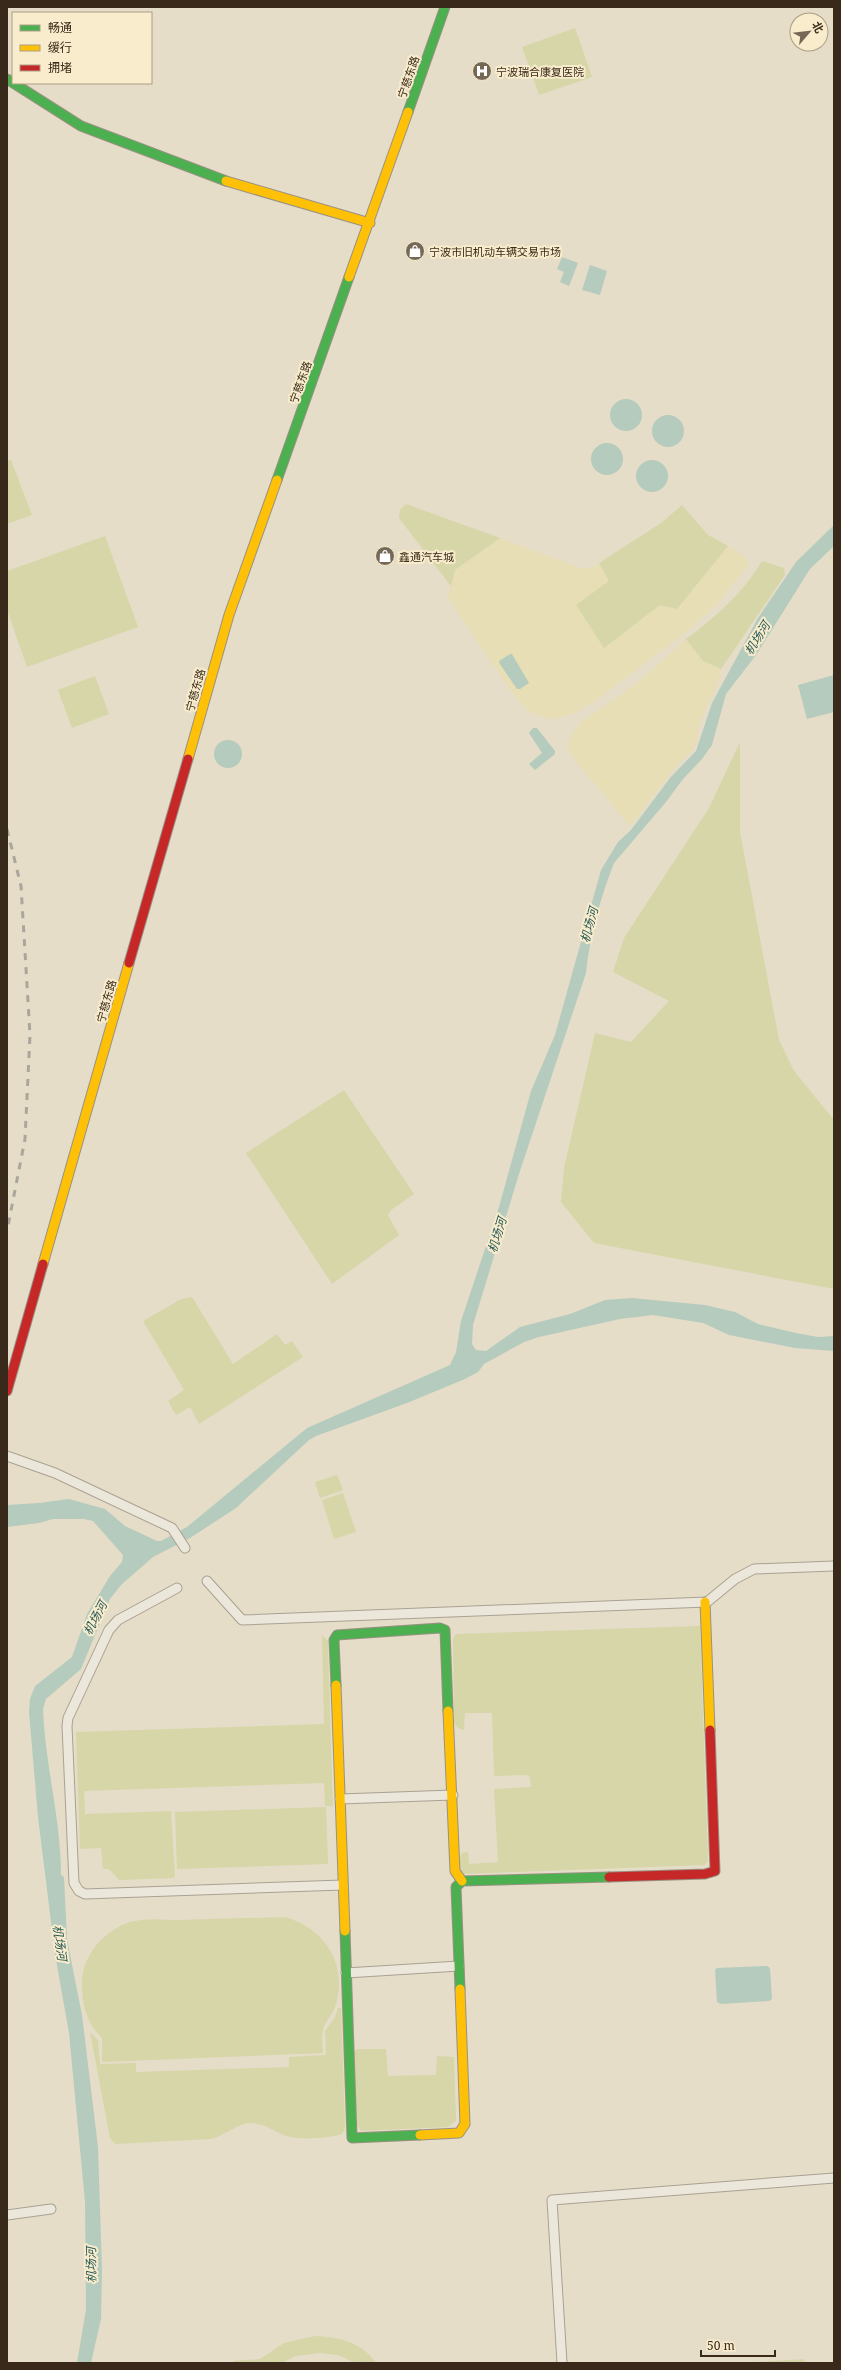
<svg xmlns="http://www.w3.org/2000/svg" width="841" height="2370" viewBox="0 0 841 2370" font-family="'Noto Serif','Noto Sans SC',serif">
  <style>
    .farmland { fill: #e7deb6 }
    .green { fill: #d6d6a8 }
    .water { fill: #b5cbbd }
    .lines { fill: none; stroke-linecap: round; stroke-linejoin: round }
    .street-casing { stroke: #aaa192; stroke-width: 11 }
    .fast-casing { stroke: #999182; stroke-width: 11 }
    .slow-casing { stroke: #999182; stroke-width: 11 }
    .jam-casing { stroke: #999182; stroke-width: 11 }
    .street { stroke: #ece7db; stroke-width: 9 }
    .fast { stroke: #4caf50; stroke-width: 9 }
    .slow { stroke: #ffc107; stroke-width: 9 }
    .jam { stroke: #c62828; stroke-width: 9 }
    .rail { stroke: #aba69c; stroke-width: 3; stroke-dasharray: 7 7; stroke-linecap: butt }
    .labels { text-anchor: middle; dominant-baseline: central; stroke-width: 4; stroke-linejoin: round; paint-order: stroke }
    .poi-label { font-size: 11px; fill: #39291a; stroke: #f9eccc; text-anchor: start }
    .street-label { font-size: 11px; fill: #39291a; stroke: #f9eccc }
    .water-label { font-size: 12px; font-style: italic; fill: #275a57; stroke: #f9eccc }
  </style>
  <rect width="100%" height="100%" fill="#e5ddc8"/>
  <path class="farmland" d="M500 538 581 568H591L599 563 609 581 604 648 660 605 677 609 728 546 745 557 749 564 719 602 690 629 595 701 573 714 552 719 538 716 527 710 516 698 448 598 455 570Z
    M686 639 703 661 721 669 717 686 707 704 698 729 697 742 691 752 680 761 630 826 574 759 567 748 572 733 581 722 635 685Z"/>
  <path class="green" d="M575 28 592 77 539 95 522 47Z
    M11 460 32 515 7 524V461Z
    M406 504 500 538 455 570 451 586 399 518 400 510Z
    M682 505 708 535 728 546 677 609 660 605 604 648 576 605 609 581 599 563 661 523Z
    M105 536 138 627 27 667 7 610V571Z
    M762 561 784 568 785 575 721 669 703 661 686 639C716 617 743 593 762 561Z
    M95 676 109 714 72 728 58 690Z
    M740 742V832L779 1040 794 1071 834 1120V1289L594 1243 561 1202 564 1168 595 1033 631 1042 669 1001 613 972 624 938 709 808Z
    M344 1090 414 1194 391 1210 388 1215 399 1235 332 1284 246 1153Z
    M192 1297 233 1364 277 1334 285 1345 292 1341 303 1357 199 1424 190 1407 176 1415 168 1401 184 1390 143 1321 181 1299Z
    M337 1475 343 1490 320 1498 315 1482Z
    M343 1493 356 1532 334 1539 322 1500Z
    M700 1626 708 1861 705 1865 464 1874C458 1867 458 1862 462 1853L468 1852 469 1864 498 1862 494 1789 531 1787 529 1775 494 1776 492 1713H465L464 1730 458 1728 454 1723 453 1639 456 1634Z
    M322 1635 328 1641V1646L333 1806H325L324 1783 84 1791 85 1814 171 1811 175 1876 173 1878 119 1880 109 1869H103L101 1848 80 1849 76 1732 324 1724Z
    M326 1807 328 1864 177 1869 175 1812Z
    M285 1917C324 1928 348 1964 336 2004 334 2013 324 2022 323 2031 321 2038 323 2046 323 2053L102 2062V2038C86 2023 82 2004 82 1983 82 1955 105 1930 130 1922 145 1918 163 1920 179 1920 214 1919 250 1918 285 1917Z
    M338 2008H341L345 2128 342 2134C332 2138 302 2140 291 2137 275 2134 269 2124 251 2123 238 2123 224 2136 211 2139L115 2144 110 2138 90 2032 98 2040 100 2064 136 2063V2072L289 2067V2057L326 2055 325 2031 335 2017Z
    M357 2049H386L388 2076 436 2075 437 2056 454 2057 456 2121 448 2127 361 2131 355 2122 353 2053Z
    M315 2336C338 2337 362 2342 376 2363H355L338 2355 320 2353 296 2356 281 2363H234V2361L260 2359 284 2343Z
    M804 2359 805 2363H756V2362Z"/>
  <path class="water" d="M562 257 578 263 569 286 560 282 564 272 557 269Z
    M590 265 607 271 600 295 582 290Z
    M610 415a16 16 0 1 1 32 0a16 16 0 1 1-32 0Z
    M652 431a16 16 0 1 1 32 0a16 16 0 1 1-32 0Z
    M591 459a16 16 0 1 1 32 0a16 16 0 1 1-32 0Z
    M636 476a16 16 0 1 1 32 0a16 16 0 1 1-32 0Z
    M834 525V546L810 569 756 655 726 694 712 745 702 759 683 779 666 802 614 863C600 899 590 935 586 973L519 1174 473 1325 472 1344 476 1350 486 1351 520 1327 570 1314 605 1300 632 1298 705 1305 735 1312 758 1324 796 1333 818 1337 834 1336V1351L795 1348 729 1335 703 1323 653 1315 620 1319 539 1337 524 1342 484 1364 478 1372 465 1379 407 1403 316 1436 309 1440 236 1508 190 1538 153 1557 121 1585 110 1599 81 1669 46 1699 43 1709C45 1765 61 1819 61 1875L64 1877 67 1939 82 2015 98 2147 102 2270 101 2319 91 2363H77L86 2309 85 2202 69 2033 55 1954 38 1817 29 1712 30 1699 35 1686 72 1657 87 1614 110 1576 122 1562 123 1555 93 1521 84 1519H53L39 1523 7 1527V1505L39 1503 69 1499 105 1509 125 1526 157 1541H161L187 1527 307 1428 450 1365 456 1352 461 1321 499 1207 531 1091 555 1035 601 870 618 842 631 830 670 778 696 751 712 703 758 618 796 562Z
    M510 654H512L529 683 520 689H517L500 664 499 661Z
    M834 675V712L807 719 798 685Z
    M533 728H537L555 751V754L535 770 529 764 542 753 529 733Z
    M214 754a14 14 0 1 1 28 0a14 14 0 1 1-28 0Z
    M767 1966 770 1968 772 1999 769 2001 721 2004 717 2002 715 1970 717 1968Z"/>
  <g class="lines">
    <g class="street-casing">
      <path id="street" d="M7 1456 55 1473 172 1528 185 1548
        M207 1581 242 1620 707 1602 735 1579 754 1569 834 1566
        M177 1588 118 1620 109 1630 68 1718 67 1726 74 1883 79 1891 85 1894 343 1885
        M340 1799 453 1795
        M346 1973 459 1966
        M7 2215 51 2209
        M562 2363 552 2200 834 2178"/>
    </g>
    <g class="fast-casing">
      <path id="fast" d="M7 79 81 126 226 181
        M408 112 445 7
        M277 480 349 277
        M336 1685 334 1640 337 1635 440 1628 445 1630 448 1711
        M345 1931 352 2138 420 2135
        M460 1989 456 1887 462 1881 609 1877"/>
    </g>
    <g class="slow-casing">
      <path id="slow" d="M226 181 370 223
        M349 277 408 112
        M188 759 229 615 277 480
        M43 1264 129 963
        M705 1602 710 1730
        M336 1685 345 1931
        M448 1711 455 1871 462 1881
        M420 2135 459 2133 465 2124 460 1989"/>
    </g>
    <g class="jam-casing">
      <path id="jam" d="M129 963 188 759
        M7 1391 43 1264
        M609 1877 705 1874 715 1871 710 1730"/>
    </g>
    <use href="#street" class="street"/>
    <use href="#fast" class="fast"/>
    <use href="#slow" class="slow"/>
    <use href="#jam" class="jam"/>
    <path class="rail" d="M7 829 21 886 30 1035 25 1139 7 1231"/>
  </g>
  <defs>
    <g id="hospital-disc" transform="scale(1)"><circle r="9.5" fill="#756857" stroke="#f9eccc"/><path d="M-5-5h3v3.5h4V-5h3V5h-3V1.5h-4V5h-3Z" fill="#fff"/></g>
    <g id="shop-disc" transform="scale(1)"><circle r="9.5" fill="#756857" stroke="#f9eccc"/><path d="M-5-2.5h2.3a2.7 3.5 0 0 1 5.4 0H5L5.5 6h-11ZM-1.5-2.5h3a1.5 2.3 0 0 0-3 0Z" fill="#fff"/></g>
  </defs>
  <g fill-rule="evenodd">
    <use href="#hospital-disc" x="482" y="71"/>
    <use href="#shop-disc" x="415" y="251"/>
    <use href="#shop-disc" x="385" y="556"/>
  </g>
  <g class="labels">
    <g class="poi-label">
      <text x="496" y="71">宁波瑞合康复医院</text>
      <text x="429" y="251">宁波市旧机动车辆交易市场</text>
      <text x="399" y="556">鑫通汽车城</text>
    </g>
    <g class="street-label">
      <text transform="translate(408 77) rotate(-71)">宁慈东路</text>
      <text transform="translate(300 382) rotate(-70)">宁慈东路</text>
      <text transform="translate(195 690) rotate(-74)">宁慈东路</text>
      <text transform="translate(106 1001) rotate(-74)">宁慈东路</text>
    </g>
    <g class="water-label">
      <text transform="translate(757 638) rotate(-58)">机场河</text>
      <text transform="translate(589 925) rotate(-75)">机场河</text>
      <text transform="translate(497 1235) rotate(-73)">机场河</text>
      <text transform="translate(95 1618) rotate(-62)">机场河</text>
      <text transform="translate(60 1943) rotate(82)">机场河</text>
      <text transform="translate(91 2265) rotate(-91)">机场河</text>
    </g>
  </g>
  <rect width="841" height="2370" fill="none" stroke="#39291a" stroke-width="16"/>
  <rect x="12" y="12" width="140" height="72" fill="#f9eccc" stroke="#ac9e85"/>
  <rect x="20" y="25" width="20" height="6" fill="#4caf50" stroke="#ac9e85"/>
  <text x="48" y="32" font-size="12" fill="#39291a">畅通</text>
  <rect x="20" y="45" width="20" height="6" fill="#ffc107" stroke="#ac9e85"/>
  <text x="48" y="52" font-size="12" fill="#39291a">缓行</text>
  <rect x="20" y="65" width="20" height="6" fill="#c62828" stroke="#ac9e85"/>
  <text x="48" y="72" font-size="12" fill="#39291a">拥堵</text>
  <g transform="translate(809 32) rotate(62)"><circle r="19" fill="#f9eccc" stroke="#ac9e85"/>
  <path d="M0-3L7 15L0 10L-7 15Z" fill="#756857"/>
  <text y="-6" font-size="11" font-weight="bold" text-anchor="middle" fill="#39291a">北</text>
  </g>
  <path d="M701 2350v6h74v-6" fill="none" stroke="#39291a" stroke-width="2"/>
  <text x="707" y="2350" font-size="12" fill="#39291a" stroke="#f9eccc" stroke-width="3" paint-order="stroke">50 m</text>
</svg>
